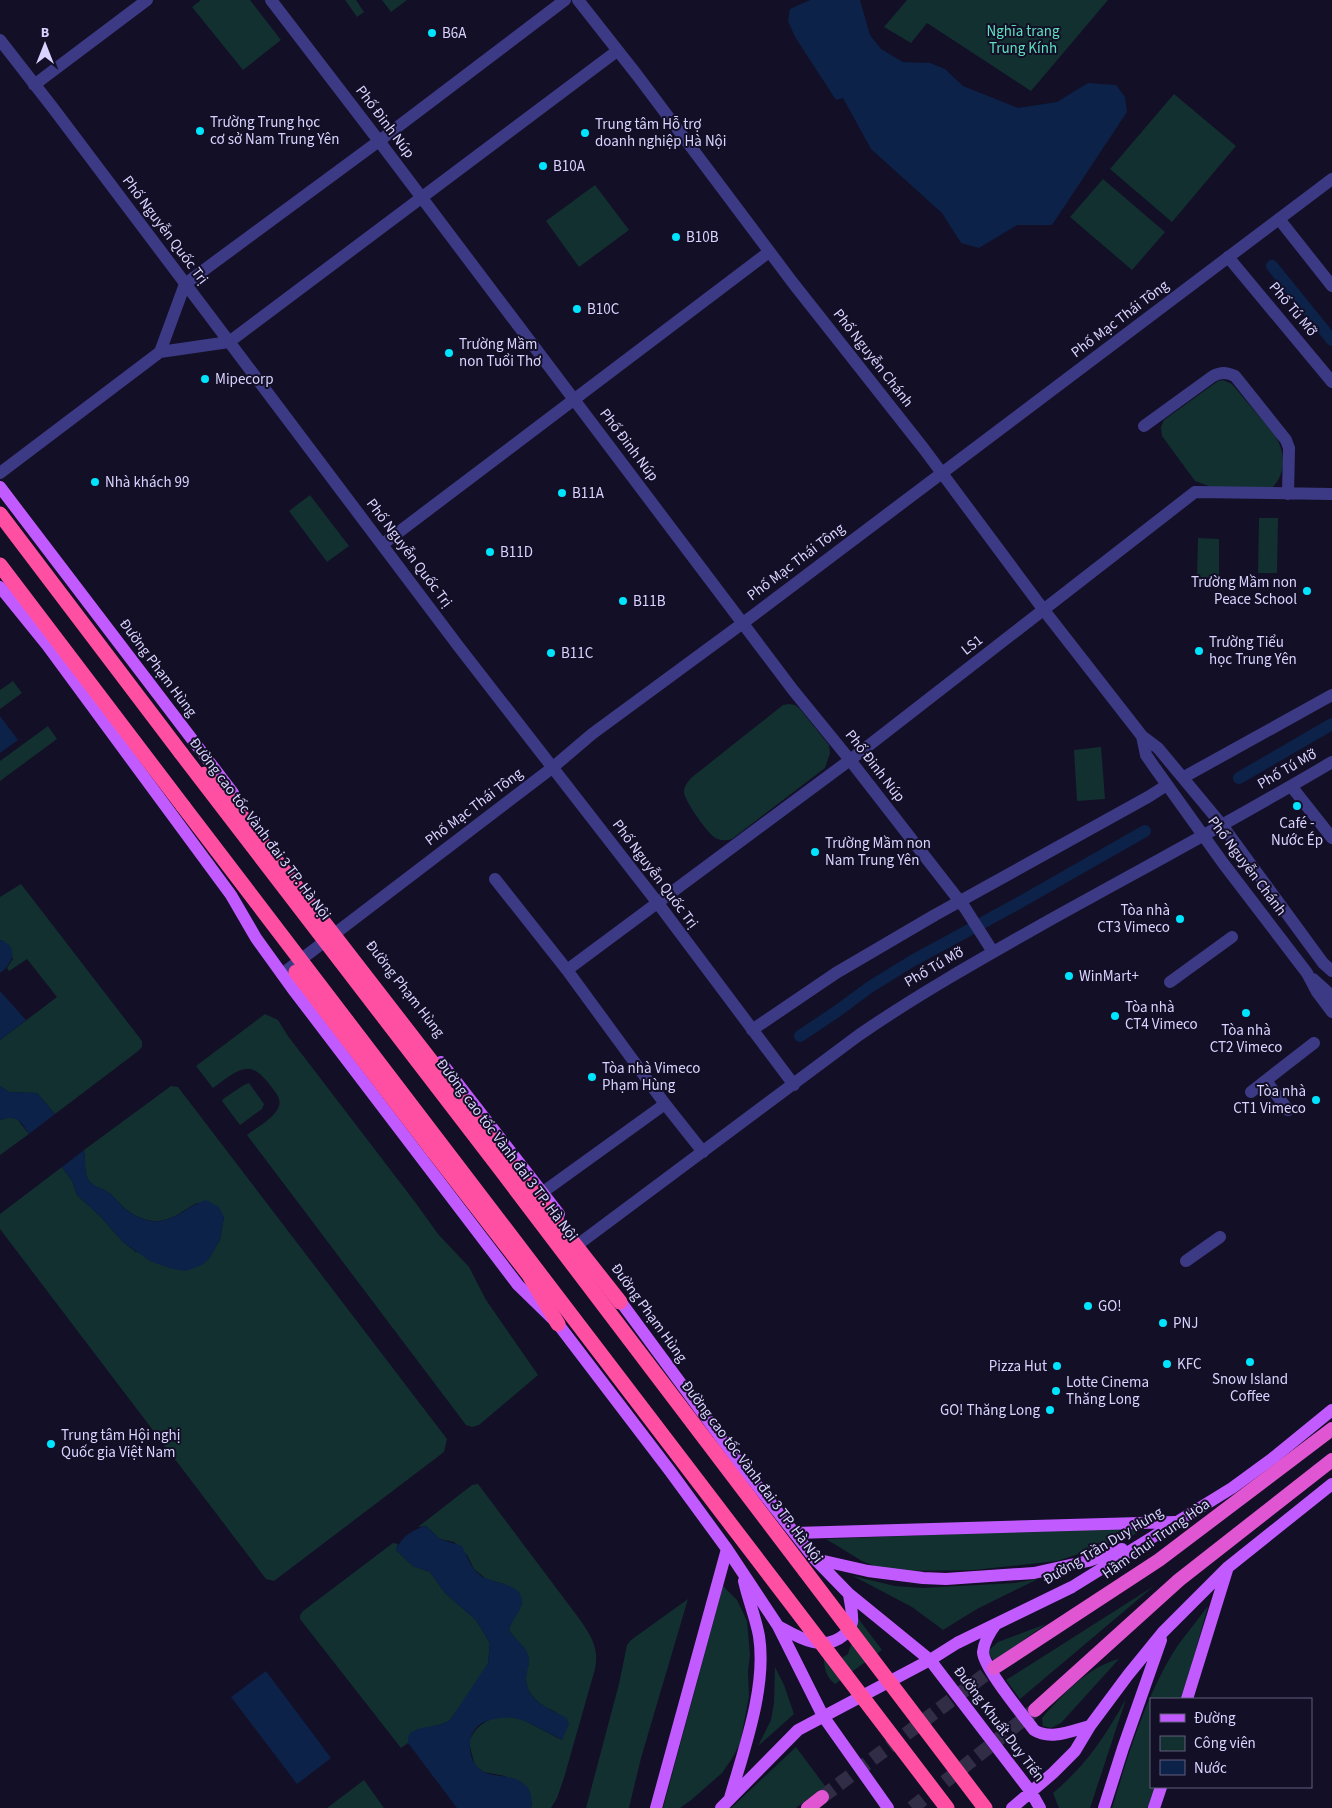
<svg xmlns="http://www.w3.org/2000/svg" width="1332" height="1808" viewBox="0 0 1332 1808" font-family="'Source Sans 3',sans-serif">
  <style>
    .green { fill: #12302f }
    .water { fill: #0c2248 }
    .lines { fill: none; stroke-linecap: round; stroke-linejoin: round }
    .canal { stroke: #0c2248; stroke-width: 12 }
    .trunk-tunnel { stroke: #312d47; stroke-width: 14; stroke-dasharray: 14 7; stroke-linecap: butt }
    .minor { stroke: #3d3a85; stroke-width: 12 }
    .tertiary { stroke: #3d3a85; stroke-width: 12 }
    .primary { stroke: #c25bff; stroke-width: 12 }
    .trunk { stroke: #e055d1; stroke-width: 14 }
    .motorway { stroke: #ff4fa3; stroke-width: 15 }
    .motorway-bridge { stroke: #ff4fa3; stroke-width: 15 }
    .poi-dot { fill: #00e5ff; stroke: #130f26; stroke-width: 2 }
    .labels { text-anchor: middle; dominant-baseline: central; stroke-width: 4; stroke-linejoin: round; paint-order: stroke }
    .park-label { font-size: 15px; fill: #5fe0c0; stroke: #130f26 }
    .poi-label { font-size: 15px; fill: #d9d4ff; stroke: #130f26; text-anchor: start }
    .street-label { font-size: 15px; fill: #d9d4ff; stroke: #130f26 }
  </style>
  <rect width="100%" height="100%" fill="#130f26"/>
  <path class="green" d="M201 0H250L281 40 243 70 192 7Z
    M345 0H356L364 12 357 17Z
    M382 0H407L391 12Z
    M907 0H1108L1031 91 927 23 911 43 884 27Z
    M1174 94 1236 146 1172 222 1110 169Z
    M1103 179 1165 232 1132 270 1070 217Z
    M595 185 629 230 579 267 546 221Z
    M1223 380 1232 384 1275 435C1285 452 1287 473 1272 488H1214L1195 481 1162 436 1161 427 1164 420 1218 381Z
    M310 495 349 546 327 562 289 511Z
    M1259 518H1278L1277 573H1258Z
    M1198 538 1219 539V578L1197 577Z
    M13 681 22 693 0 709V690Z
    M789 704 795 705 800 709 829 745 830 753 825 768 732 839C727 841 719 841 714 837 707 832 684 800 684 792 684 786 688 782 691 778L783 705Z
    M48 726 57 739 0 781V761Z
    M1101 747 1105 799 1077 801 1074 750Z
    M21 884 142 1041V1047L137 1052 55 1114 37 1093 9 1092 0 1086V1040L57 997 27 959 9 971 7 968 13 959 2 940H0V897Z
    M265 1014 278 1020 288 1036 415 1202 438 1234 469 1267 486 1300 538 1375 479 1425 472 1427 466 1425 247 1135C257 1127 275 1118 279 1106 281 1100 277 1094 273 1089 250 1057 241 1068 213 1088L196 1066Z
    M249 1083 264 1104 262 1109 240 1125 222 1101 223 1099 244 1085Z
    M171 1086 178 1087 447 1439 444 1452 274 1581 266 1579 0 1229V1214L62 1167 72 1181 77 1195 100 1216 123 1242 136 1252 208 1260 220 1240 224 1217 197 1203C185 1209 173 1220 159 1221 149 1222 135 1217 127 1210 120 1205 115 1197 108 1192 100 1187 91 1187 87 1177 84 1170 86 1159 84 1150Z
    M9 1117 17 1119 29 1134 0 1155V1120Z
    M478 1484 581 1621C592 1638 599 1648 595 1669L564 1778 557 1798 551 1808H531L532 1802 505 1776 484 1772 475 1766 469 1743C475 1723 495 1713 516 1718 529 1721 549 1734 562 1740L556 1712C540 1706 524 1694 526 1674 527 1668 531 1662 528 1655 524 1645 514 1639 509 1630 511 1620 519 1612 522 1603L504 1584 486 1579 474 1569 467 1555 454 1542 440 1539 426 1526 418 1527 472 1485Z
    M1142 1527 1137 1533 1125 1539 1057 1561 974 1570 899 1571 877 1567 862 1561 826 1539Z
    M393 1543 398 1544 396 1550 413 1566 430 1572 446 1594 476 1620 490 1643 488 1663 483 1674 450 1720C436 1730 410 1724 408 1743L401 1748 300 1619V1615L303 1611Z
    M853 1576 895 1586 922 1588 1015 1583 1038 1579 977 1609 943 1630 912 1607Z
    M723 1586 737 1600 747 1621 750 1655 748 1671 749 1696 740 1744 731 1760 722 1773 690 1801 680 1808H663Z
    M1154 1586 1020 1699 1006 1680Z
    M688 1599 641 1758 629 1808H586L619 1684 627 1645 631 1640Z
    M1208 1606 1182 1699H1151V1787H1157L1151 1808H1112C1129 1753 1146 1694 1178 1645 1188 1632 1198 1619 1208 1606Z
    M857 1617 882 1650 835 1684C826 1677 824 1668 824 1658L838 1660 848 1654 854 1635Z
    M1046 1624 994 1661 987 1652 998 1642Z
    M1119 1659 1061 1723 1051 1728 1043 1726 1042 1718C1061 1696 1089 1666 1119 1659Z
    M775 1667 784 1685 794 1714 758 1746 771 1720 774 1703Z
    M1126 1699 1090 1808H1059L1053 1793C1087 1764 1104 1738 1126 1699Z
    M796 1747 825 1786 796 1808H731Z
    M364 1780 384 1808H327Z"/>
  <path class="water" d="M810 0H860L870 35 881 49 903 62 930 63 945 69 963 86 1018 108 1057 102 1088 83 1116 85 1125 97 1127 112 1052 225H1017L979 248 961 243 942 213 871 149 843 98 836 100 795 37 788 21 790 9Z
    M0 716 18 740 0 753Z
    M0 940C20 946 13 964 0 973Z
    M0 991 26 1020 0 1040Z
    M0 1086 9 1092 37 1093 55 1114 29 1134C20 1120 17 1115 0 1120Z
    M84 1150C86 1159 84 1170 87 1177 91 1187 101 1187 108 1192 116 1197 120 1206 128 1211 136 1217 150 1223 160 1221 177 1219 190 1205 206 1200L219 1207 224 1217 220 1240 208 1260 202 1265 186 1271 172 1269 150 1261 123 1242 100 1216 77 1195 72 1181 62 1167Z
    M426 1526 440 1539 462 1546C466 1553 469 1564 475 1570 478 1574 483 1578 488 1579 498 1584 522 1585 522 1601 522 1612 511 1619 509 1630 514 1639 528 1647 529 1659 530 1665 526 1672 526 1679 527 1702 549 1708 567 1718L569 1724 562 1740C551 1734 525 1719 514 1718 504 1717 493 1718 484 1722 464 1731 466 1763 484 1772 497 1778 513 1774 524 1784 532 1790 532 1799 531 1808H457L408 1743C408 1738 408 1734 413 1731 424 1725 439 1728 450 1720L488 1663 490 1643 476 1620 446 1594 430 1572 413 1566 396 1550C401 1537 413 1529 426 1526Z
    M266 1671 331 1758 297 1784 231 1697Z"/>
  <g class="lines">
    <path class="canal" d="M1272 266 1332 340
      M1239 778 1332 724
      M800 1036 836 1012 870 987 912 961 1017 904 1145 831"/>
    <path class="trunk-tunnel" d="M822 1797 994 1668
      M912 1808 1035 1710"/>
    <path class="minor" d="M271 0 379 141 793 690 850 760 965 908 993 952
      M0 40 53 108 459 647 657 902 794 1085
      M34 85 147 0
      M1279 219 1332 286
      M1228 257 1332 382
      M160 352 185 284 379 141 565 0
      M1144 426 1213 376C1221 372 1226 372 1235 376L1286 440 1289 448 1288 494
      M0 473 160 352 229 342 617 51
      M383 544 769 252
      M1184 777 1332 695
      M1291 786 1332 838
      M495 879 567 970 665 1104 703 1152
      M567 970 850 760 1195 492 1332 494
      M1170 982 1232 937
      M752 1030 836 973 935 915 1148 797 1167 785
      M1266 1081 1288 1110
      M1251 1092 1314 1043
      M543 1192 665 1104
      M580 1243 859 1035C917 995 979 960 1041 925 1138 871 1236 819 1332 762
      M1186 1261 1220 1237"/>
    <path class="tertiary" d="M578 0 637 75 793 283 924 449 1043 609 1142 736 1158 748 1222 825 1323 963 1332 971
      M1142 736 1146 755 1155 768 1223 863 1307 973 1317 992 1332 1012
      M282 974 552 768 592 734 743 623 1332 179
      M1313 979 1332 996"/>
    <path class="primary" d="M0 487 233 793
      M0 587 47 645 231 895 256 938 292 988 518 1285 558 1324 670 1471 727 1549 778 1626 823 1716 888 1808
      M441 1062 559 1214
      M615 1294 741 1465 814 1558 849 1594 930 1660 1031 1792 1040 1808
      M795 1533 1175 1522
      M815 1559 868 1571 923 1578 946 1579 1034 1573 1088 1561 1122 1549
      M996 1624C990 1632 984 1641 983 1652 983 1667 1023 1715 1034 1730 1051 1741 1073 1730 1090 1726
      M778 1626C798 1637 823 1653 844 1635 848 1632 851 1628 852 1622 853 1613 850 1603 849 1594
      M1187 1699 1227 1570
      M730 1798C744 1749 767 1687 759 1636 756 1619 748 1599 744 1581
      M656 1808 727 1549
      M721 1808 798 1730 930 1660 957 1643 1072 1587 1232 1488 1273 1458 1332 1410
      M1012 1808 1053 1773 1075 1751 1090 1726 1128 1675 1163 1632 1227 1568 1332 1484
      M1104 1808 1123 1748 1161 1640
      M1154 1808 1161 1787"/>
    <path class="trunk" d="M994 1668 1159 1560 1332 1429
      M1035 1710 1179 1580 1332 1460
      M808 1808 822 1797"/>
    <path class="motorway" d="M0 514 181 753
      M0 565 183 806
      M476 1119 620 1302
      M433 1151 529 1275 558 1324"/>
    <path class="motorway-bridge" d="M181 753 501 1170 985 1808
      M205 774 220 788 476 1119
      M183 806 947 1808
      M296 972 433 1151"/>
  </g>
  <g class="poi-dot">
    <circle cx="432" cy="33" r="5"/>
    <circle cx="200" cy="131" r="5"/>
    <circle cx="585" cy="133" r="5"/>
    <circle cx="543" cy="166" r="5"/>
    <circle cx="676" cy="237" r="5"/>
    <circle cx="577" cy="309" r="5"/>
    <circle cx="449" cy="353" r="5"/>
    <circle cx="205" cy="379" r="5"/>
    <circle cx="95" cy="482" r="5"/>
    <circle cx="562" cy="493" r="5"/>
    <circle cx="490" cy="552" r="5"/>
    <circle cx="1307" cy="591" r="5"/>
    <circle cx="623" cy="601" r="5"/>
    <circle cx="1199" cy="651" r="5"/>
    <circle cx="551" cy="653" r="5"/>
    <circle cx="1297" cy="806" r="5"/>
    <circle cx="815" cy="852" r="5"/>
    <circle cx="1180" cy="919" r="5"/>
    <circle cx="1069" cy="976" r="5"/>
    <circle cx="1246" cy="1013" r="5"/>
    <circle cx="1115" cy="1016" r="5"/>
    <circle cx="592" cy="1077" r="5"/>
    <circle cx="1316" cy="1100" r="5"/>
    <circle cx="1088" cy="1306" r="5"/>
    <circle cx="1163" cy="1323" r="5"/>
    <circle cx="1250" cy="1362" r="5"/>
    <circle cx="1167" cy="1364" r="5"/>
    <circle cx="1057" cy="1366" r="5"/>
    <circle cx="1056" cy="1391" r="5"/>
    <circle cx="1050" cy="1410" r="5"/>
    <circle cx="51" cy="1444" r="5"/>
  </g>
  <g class="labels">
    <g class="park-label">
      <text x="1023" y="31">Nghĩa trang<tspan x="1023" dy="17">Trung Kính</tspan></text>
    </g>
    <g class="poi-label">
      <text x="442" y="33">B6A</text>
      <text x="210" y="122">Trường Trung học<tspan x="210" dy="17">cơ sở Nam Trung Yên</tspan></text>
      <text x="595" y="124">Trung tâm Hỗ trợ<tspan x="595" dy="17">doanh nghiệp Hà Nội</tspan></text>
      <text x="553" y="166">B10A</text>
      <text x="686" y="237">B10B</text>
      <text x="587" y="309">B10C</text>
      <text x="459" y="344">Trường Mầm<tspan x="459" dy="17">non Tuổi Thơ</tspan></text>
      <text x="215" y="379">Mipecorp</text>
      <text x="105" y="482">Nhà khách 99</text>
      <text x="572" y="493">B11A</text>
      <text x="500" y="552">B11D</text>
      <text x="1297" y="582" text-anchor="end">Trường Mầm non<tspan x="1297" dy="17">Peace School</tspan></text>
      <text x="633" y="601">B11B</text>
      <text x="1209" y="642">Trường Tiểu<tspan x="1209" dy="17">học Trung Yên</tspan></text>
      <text x="561" y="653">B11C</text>
      <text x="1297" y="823" text-anchor="middle">Café -<tspan x="1297" dy="17">Nước Ép</tspan></text>
      <text x="825" y="843">Trường Mầm non<tspan x="825" dy="17">Nam Trung Yên</tspan></text>
      <text x="1170" y="910" text-anchor="end">Tòa nhà<tspan x="1170" dy="17">CT3 Vimeco</tspan></text>
      <text x="1079" y="976">WinMart+</text>
      <text x="1125" y="1007">Tòa nhà<tspan x="1125" dy="17">CT4 Vimeco</tspan></text>
      <text x="1246" y="1030" text-anchor="middle">Tòa nhà<tspan x="1246" dy="17">CT2 Vimeco</tspan></text>
      <text x="602" y="1068">Tòa nhà Vimeco<tspan x="602" dy="17">Phạm Hùng</tspan></text>
      <text x="1306" y="1091" text-anchor="end">Tòa nhà<tspan x="1306" dy="17">CT1 Vimeco</tspan></text>
      <text x="1098" y="1306">GO!</text>
      <text x="1173" y="1323">PNJ</text>
      <text x="1177" y="1364">KFC</text>
      <text x="1047" y="1366" text-anchor="end">Pizza Hut</text>
      <text x="1250" y="1379" text-anchor="middle">Snow Island<tspan x="1250" dy="17">Coffee</tspan></text>
      <text x="1066" y="1382">Lotte Cinema<tspan x="1066" dy="17">Thăng Long</tspan></text>
      <text x="1040" y="1410" text-anchor="end">GO! Thăng Long</text>
      <text x="61" y="1435">Trung tâm Hội nghị<tspan x="61" dy="17">Quốc gia Việt Nam</tspan></text>
    </g>
    <g class="street-label">
      <text transform="translate(385 122) rotate(53)">Phố Đinh Núp</text>
      <text transform="translate(165 230) rotate(53)">Phố Nguyễn Quốc Trị</text>
      <text transform="translate(1293 309) rotate(50)">Phố Tú Mỡ</text>
      <text transform="translate(1120 319) rotate(-37)">Phố Mạc Thái Tông</text>
      <text transform="translate(873 358) rotate(52)">Phố Nguyễn Chánh</text>
      <text transform="translate(629 445) rotate(53)">Phố Đinh Núp</text>
      <text transform="translate(409 553) rotate(53)">Phố Nguyễn Quốc Trị</text>
      <text transform="translate(796 562) rotate(-37)">Phố Mạc Thái Tông</text>
      <text transform="translate(972 645) rotate(-38)">LS1</text>
      <text transform="translate(158 668) rotate(53)">Đường Phạm Hùng</text>
      <text transform="translate(875 766) rotate(52)">Phố Đinh Núp</text>
      <text transform="translate(1287 769) rotate(-30)">Phố Tú Mỡ</text>
      <text transform="translate(474 807) rotate(-37)">Phố Mạc Thái Tông</text>
      <text transform="translate(260 829) rotate(53)">Đường cao tốc Vành đai 3 TP. Hà Nội</text>
      <text transform="translate(1247 866) rotate(53)">Phố Nguyễn Chánh</text>
      <text transform="translate(655 874) rotate(53)">Phố Nguyễn Quốc Trị</text>
      <text transform="translate(934 967) rotate(-30)">Phố Tú Mỡ</text>
      <text transform="translate(405 989) rotate(52)">Đường Phạm Hùng</text>
      <text transform="translate(507 1150) rotate(53)">Đường cao tốc Vành đai 3 TP. Hà Nội</text>
      <text transform="translate(649 1313) rotate(54)">Đường Phạm Hùng</text>
      <text transform="translate(752 1472) rotate(53)">Đường cao tốc Vành đai 3 TP. Hà Nội</text>
      <text transform="translate(1156 1539) rotate(-35)">Hầm chui Trung Hòa</text>
      <text transform="translate(1103 1546) rotate(-31)">Đường Trần Duy Hưng</text>
      <text transform="translate(999 1724) rotate(53)">Đường Khuất Duy Tiến</text>
    </g>
  </g>
  <rect x="1150" y="1698" width="162" height="90" fill="#130f26" stroke="#625e7d"/>
  <rect x="1160" y="1714" width="25" height="8" fill="#c25bff" stroke="#625e7d"/>
  <text x="1194" y="1723" font-size="15" fill="#d9d4ff">Đường</text>
  <rect x="1160" y="1736" width="25" height="15" fill="#12302f" stroke="#625e7d"/>
  <text x="1194" y="1748" font-size="15" fill="#d9d4ff">Công viên</text>
  <rect x="1160" y="1760" width="25" height="15" fill="#0c2248" stroke="#625e7d"/>
  <text x="1194" y="1773" font-size="15" fill="#d9d4ff">Nước</text>
  <g transform="translate(45 45)" stroke="#130f26" stroke-width="4" paint-order="stroke">
  <path d="M0-4L9 19L0 12L-9 19Z" fill="#d9d4ff"/>
  <text y="-8" font-size="14" font-weight="bold" text-anchor="middle" fill="#d9d4ff">B</text>
  </g>
</svg>
